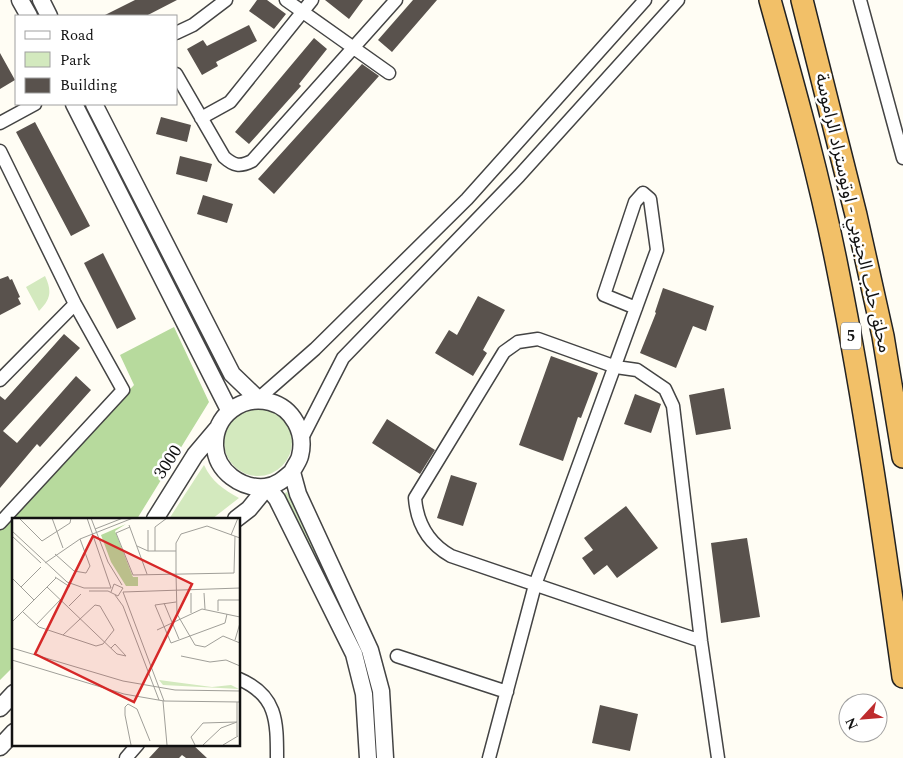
<svg xmlns="http://www.w3.org/2000/svg" width="903" height="758" viewBox="0 0 903 758" font-family="Spectral,'Noto Sans Arabic',serif">
  <style>
    .green { fill: #d3e9be }
    .forest { fill: #b7da9d }
    .building { fill: #59524d }
    .lines { fill: none; stroke-linecap: round; stroke-linejoin: round }
    .minor-casing { stroke: #444; stroke-width: 15 }
    .tertiary-casing { stroke: #444; stroke-width: 19 }
    .trunk-casing { stroke: #222; stroke-width: 24 }
    .minor { stroke: #fff; stroke-width: 12 }
    .tertiary { stroke: #fff; stroke-width: 16 }
    .trunk { stroke: #f2c068; stroke-width: 21 }
    .labels { text-anchor: middle; dominant-baseline: central; stroke-width: 5; stroke-linejoin: round; paint-order: stroke }
    .shield { fill: #fff; stroke: #585858; stroke-width: 1 }
    .shield-label { font-size: 16px; font-weight: bold; fill: #111 }
    .street-label { font-size: 18px; fill: #111; stroke: #fff }
    .inset-road { fill: none; stroke: #a09f99; stroke-width: 1 }
    .view { fill: #d62828; fill-opacity: 0.15; stroke: #d62828; stroke-width: 2.5 }
    .inset-edge { fill: none; stroke: #111; stroke-width: 2.5 }
  </style>
  <rect width="100%" height="100%" fill="#fffdf4"/>
  <path class="green" d="M45 276C52 291 51 299 39 311L26 287Z
    M224 442a34 34 0 1 1 68 0a34 34 0 1 1-68 0Z
    M204 465C212 482 223 489 239 498L212 519H169Z
    M287 492C319 554 363 624 375 693 378 714 378 737 380 758H375C375 737 375 714 371 693 357 623 315 558 283 494Z"/>
  <path class="forest" d="M174 327 209 402 137 519H14V666L0 680V530L134 385 120 355Z"/>
  <path class="building" d="M135 0H177L146 16H103Z
    M257 0H267L286 14 274 29 249 11Z
    M325 0H363L349 19Z
    M413 0H437L392 52 378 40Z
    M249 25 257 41 216 62 218 66 202 75 187 49 203 40 207 46Z
    M314 38 327 49 299 84 301 86 249 144 235 132Z
    M0 53 15 80 0 89Z
    M362 64 379 76 274 194 258 179Z
    M161 117 191 125 187 142 156 134Z
    M35 122 90 226 71 236 16 132Z
    M180 156 212 164 207 182 176 174Z
    M203 195 233 204 227 223 197 214Z
    M103 253 136 319 117 329 84 263Z
    M8 276 10 280 12 279 20 297 18 298 21 304 0 315V279Z
    M663 288 714 306 706 331 693 326 676 368 640 353 656 313 655 312Z
    M478 296 505 310 483 350 487 353 473 376 435 353 449 330 457 335Z
    M64 334 80 348 3 431 17 443 76 376 91 390 40 447 37 444 0 488V396L5 400Z
    M551 356 598 373 581 418 578 417 563 461 519 445Z
    M724 388 731 429 696 435 689 395Z
    M635 394 661 404 651 433 624 424Z
    M387 419 435 450 420 474 372 443Z
    M451 475 477 483 463 526 437 518Z
    M626 506 658 548 617 578 607 565 594 575 582 558 593 550 584 538Z
    M747 538 760 617 721 623 711 543Z
    M600 705 638 714 630 751 592 743Z
    M162 744H192L207 758H186L182 755 179 758H149Z"/>
  <g class="lines">
    <g class="minor-casing">
      <path id="minor" d="M286 0 389 73
        M860 0 903 158
        M176 33 193 25 226 0
        M176 74 224 157C234 166 240 167 252 161L396 0
        M201 118 230 102 312 0
        M0 123 35 104
        M0 151 75 304 123 390 0 523
        M0 380 75 304
        M258 399 315 349 467 199 645 0
        M302 438 343 358 519 176 678 0
        M701 641 451 556C428 543 417 524 415 498L504 352 518 342 538 339 616 367 637 370 665 389 673 406 701 641 718 758
        M397 656 507 692
        M239 679C277 695 277 721 277 758
        M126 758 138 744
        M489 758 535 585 657 250 650 199 643 193 635 202 604 295 636 308"/>
    </g>
    <g class="tertiary-casing">
      <path id="tertiary" d="M20 0 29 16
        M41 0 49 16
        M74 104 229 410
        M94 104 232 374 258 399
        M292 472C284 479 276 486 265 487 242 489 216 472 215 446 214 415 242 395 270 402 293 408 306 433 300 456 299 461 294 467 292 472L298 494 370 650 381 691 385 758
        M155 519 195 455 217 429
        M236 519 249 509 267 487 277 499 354 654 364 694 368 758
        M0 708 14 693
        M0 747 14 732"/>
    </g>
    <g class="trunk-casing">
      <path id="trunk" d="M770 0C795 90 820 179 838 271 865 406 884 541 903 677
        M802 0 856 215 883 336 903 457"/>
    </g>
    <use href="#minor" class="minor"/>
    <use href="#tertiary" class="tertiary"/>
    <use href="#trunk" class="trunk"/>
  </g>
  <g class="labels">
    <rect class="shield" x="841" y="322.5" width="20" height="27" rx="4"/>
    <g class="shield-label">
      <text x="851" y="336">5</text>
    </g>
    <g class="street-label">
      <text transform="translate(853 213) rotate(77)">محلق حلب الجنوبي - اوتوستراد الراموسة</text>
      <text transform="translate(168 462) rotate(-57)">3000</text>
    </g>
  </g>
  <g transform="translate(12 518)">
    <rect width="228" height="228" fill="#fffdf4"/>
    <path d="M147 162 200 169 219 167 227 171 151 167Z" fill="#d3e9be"/>
    <path d="M114 6 103 13 121 59H126V68H114L99 44 89 17Z" fill="#b7da9d"/>
    <path class="inset-road" d="M7 0 30 23 58 5 59 0M40 0 51 30M79 0 96 44 110 67M117 7 135 56M118 9 104 15 121 57 222 55 223 18M83 11 111 0M136 12V33M0 13 55 64 72 70H99L75 0M219 17 226 0M0 18 29 45M228 20 195 8 169 16 164 25V56L165 96 183 127 193 129 211 118 228 125M125 28 136 33H164M143 33V9L155 0M43 36 62 53 74 55 78 48 68 21M33 45 68 21 121 0M43 59 58 69M0 60 22 82M9 69 29 49M35 69 105 136 114 138 103 126 99 130M77 73H96L106 78 111 70 102 66 99 74M179 75V95M192 75 193 91M103 77 111 88 147 182M164 84 143 87 159 125 213 105 215 96M152 85 167 121M57 88 69 76M206 93V82H228M11 94 27 109 84 128 91 126 102 112 88 88 83 87 51 117M0 104 44 60M24 107 49 81M145 112 190 91 228 99M223 122 228 105M0 130 111 163 163 172 228 173M169 138 198 144 214 142 228 148M0 142 112 176 152 183 228 184M151 183 155 227M152 183 111 74 228 70M119 227 113 197V189L116 186 125 191 138 223M183 227 179 219 191 205 225 204V184M191 227 209 210 225 204V218M211 227 226 218"/>
    <path class="view" d="M81 18 180 66 122 184 23 136Z"/>
    <rect width="228" height="228" class="inset-edge"/>
  </g>
  <rect x="15" y="15" width="162" height="90" fill="#ffffff" stroke="#a0a0a0"/>
  <rect x="25" y="31" width="25" height="8" fill="#ffffff" stroke="#a0a0a0"/>
  <text x="60" y="40" font-size="15" fill="#111111">Road</text>
  <rect x="25" y="52" width="25" height="15" fill="#d3e9be" stroke="#a0a0a0"/>
  <text x="60" y="65" font-size="15" fill="#111111">Park</text>
  <rect x="25" y="78" width="25" height="15" fill="#59524d" stroke="#a0a0a0"/>
  <text x="60" y="90" font-size="15" fill="#111111">Building</text>
  <g transform="translate(863 718) rotate(244)"><circle r="24" fill="#ffffff" stroke="#a0a0a0"/>
  <path d="M0-4L9 19L0 12L-9 19Z" fill="#be2b2d"/>
  <text y="-8" font-size="14" font-weight="bold" text-anchor="middle" fill="#111111">N</text>
  </g>
</svg>
